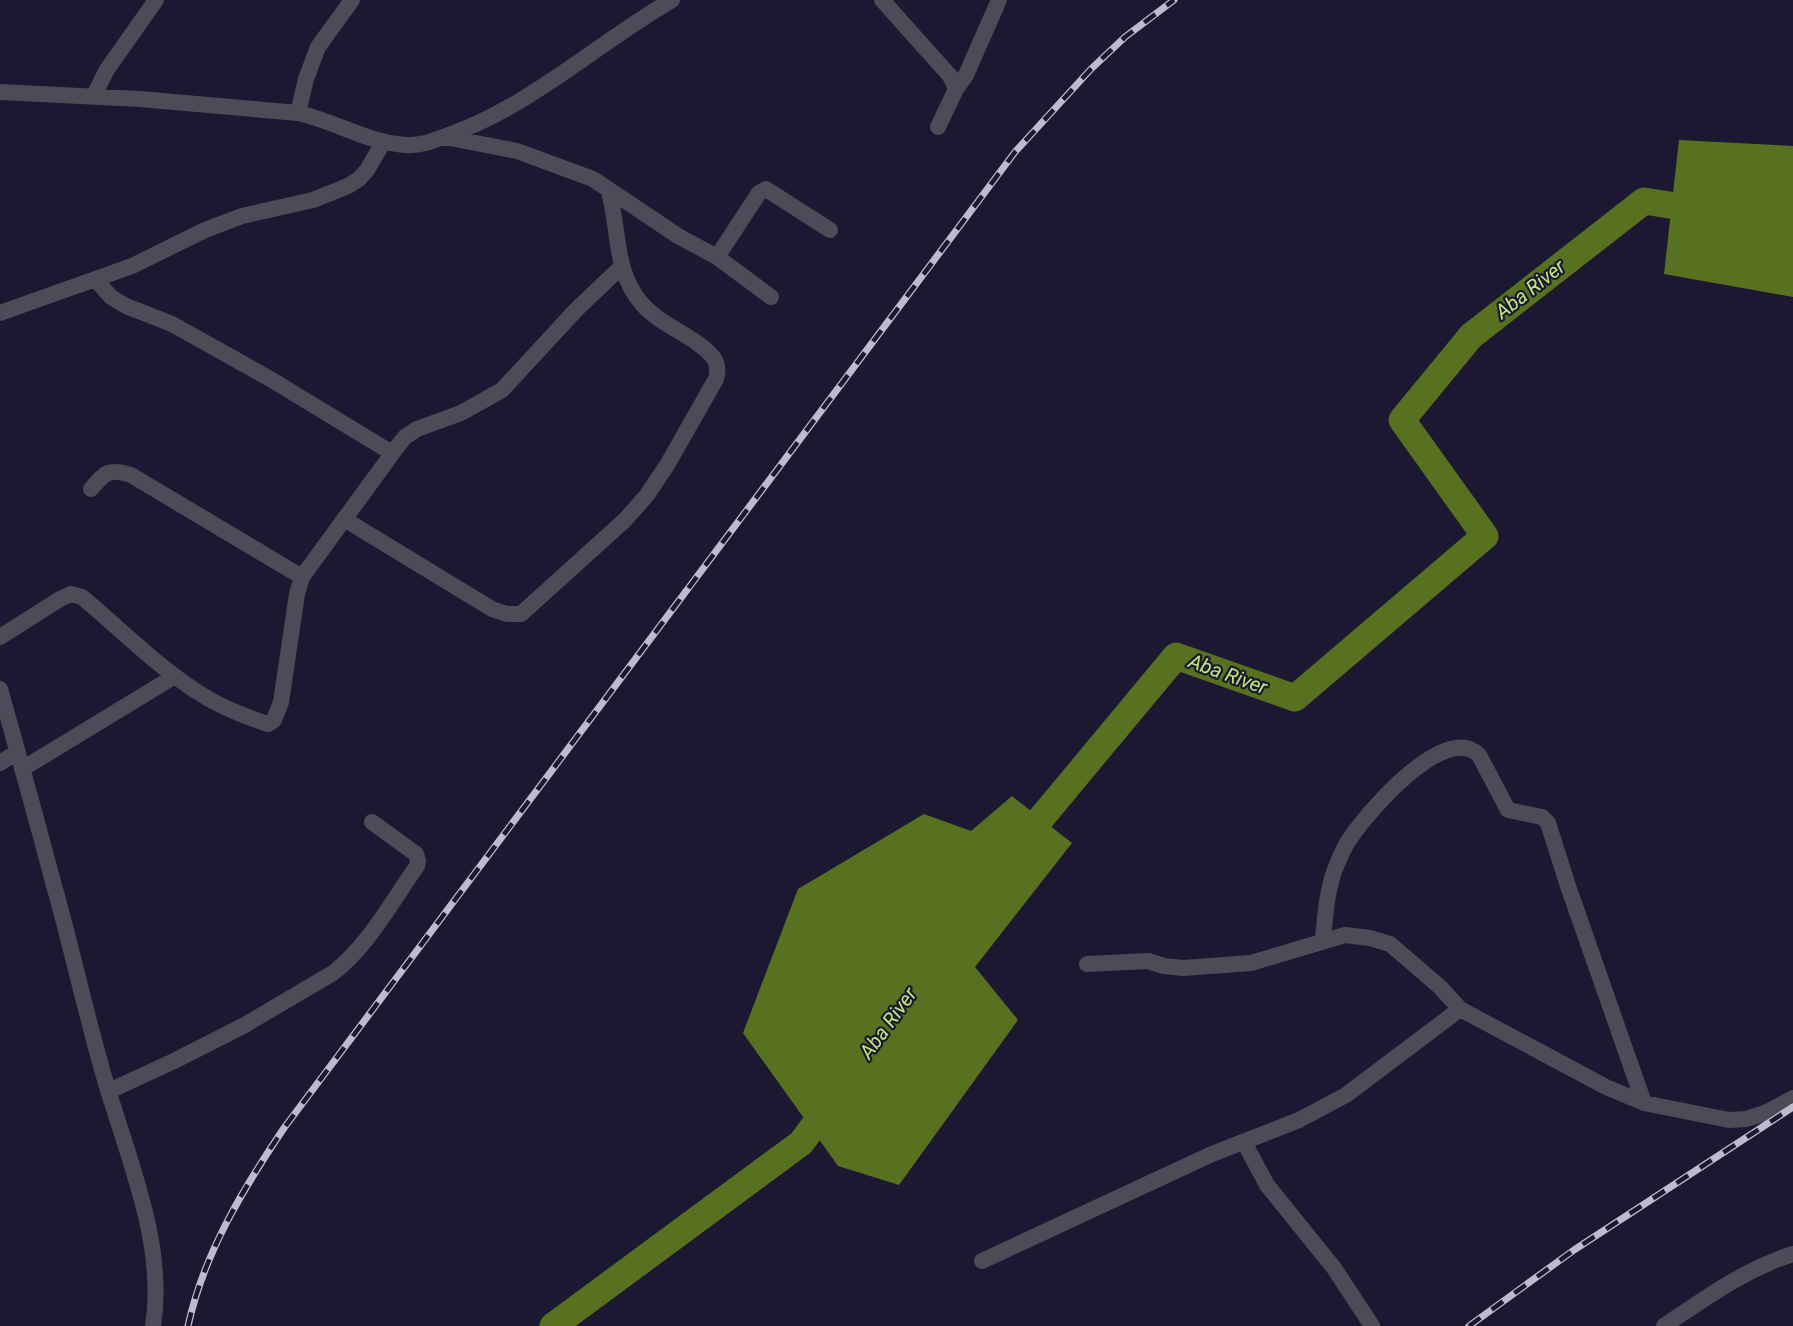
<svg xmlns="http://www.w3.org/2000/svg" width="1793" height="1326" viewBox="0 0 1793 1326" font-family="Roboto,sans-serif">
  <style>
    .water { fill: #577121 }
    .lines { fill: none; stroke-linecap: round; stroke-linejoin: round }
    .river { stroke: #577121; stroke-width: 27 }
    .minor { stroke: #4d4b58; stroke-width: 16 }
    .rail-casing { stroke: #bebbce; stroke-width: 7 }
    .rail { stroke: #1d1831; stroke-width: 4.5; stroke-dasharray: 14; stroke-linecap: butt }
    .labels { text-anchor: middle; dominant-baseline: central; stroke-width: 4.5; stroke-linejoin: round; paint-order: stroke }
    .water-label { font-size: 20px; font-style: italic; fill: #c1e87d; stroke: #1d1831 }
  </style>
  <rect width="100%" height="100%" fill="#1d1831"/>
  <path class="water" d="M1679 140 1793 146V297L1664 274Z
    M1012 796 1072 843 975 967 1018 1020 899 1185 838 1166 743 1033 798 889 924 814 971 831Z"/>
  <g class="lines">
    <path class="river" d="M1018 846 1176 656 1295 698 1485 536 1402 420 1471 336 1644 201 1707 211
      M553 1326 801 1143 833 1100"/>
    <path class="minor" d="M882 0 950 76 956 89 938 127
      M956 89 966 75 999 0
      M0 92 140 99 298 113C335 121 368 143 406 145 420 146 433 141 446 136 530 107 596 44 672 0
      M94 96 106 71 156 0
      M298 113 306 79 318 47 352 0
      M445 137 517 151 593 179 678 236 717 257 771 297
      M717 257 759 193 766 189 830 230
      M95 279 111 297 126 306 172 324 206 343 272 380 392 453
      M0 313 132 266 205 230 242 216 313 200 348 186 359 179 367 170 383 143
      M91 489C105 472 109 468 131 475L302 577
      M344 519 492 609 507 614H521L625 520 647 495 667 465 716 379C718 372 718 364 713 357 694 335 661 326 642 304 613 271 620 228 608 189
      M0 637 60 599 71 594 82 597C118 627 157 666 196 691 218 706 243 716 268 724L274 720 281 702 297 594 302 577 397 447 405 437 417 429 461 413 502 390 576 310 621 267
      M0 689C18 753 36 817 53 882 70 941 83 1002 100 1062 122 1146 167 1238 153 1326
      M0 763 17 752
      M22 769 175 676
      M1323 940C1325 915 1327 888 1337 864 1340 857 1343 850 1347 843 1364 816 1444 721 1479 755L1508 810 1542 817 1548 823 1568 886 1644 1103
      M1087 964 1148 961 1164 966 1183 968 1251 963 1345 935 1370 938 1390 944 1440 987 1460 1009 1606 1087 1644 1103 1729 1120 1746 1119 1765 1113 1793 1098
      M109 1091 174 1061 243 1026 333 973C368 946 391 903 417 866L418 861 416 854 372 822
      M1244 1142 1267 1185 1334 1268 1372 1326
      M982 1261 1212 1154 1299 1120 1346 1095 1460 1009
      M1664 1326C1706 1298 1745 1269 1793 1254"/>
    <g class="rail-casing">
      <path id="rail" d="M188 1326C204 1253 243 1189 284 1128L1015 152 1091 69 1125 37 1174 0
        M1469 1326 1574 1250 1793 1107"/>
    </g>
    <use href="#rail" class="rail"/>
  </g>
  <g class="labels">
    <g class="water-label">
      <text transform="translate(1530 289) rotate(-38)">Aba River</text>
      <text transform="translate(1228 674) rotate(20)">Aba River</text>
      <text transform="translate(888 1023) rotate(-54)">Aba River</text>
    </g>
  </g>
</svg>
